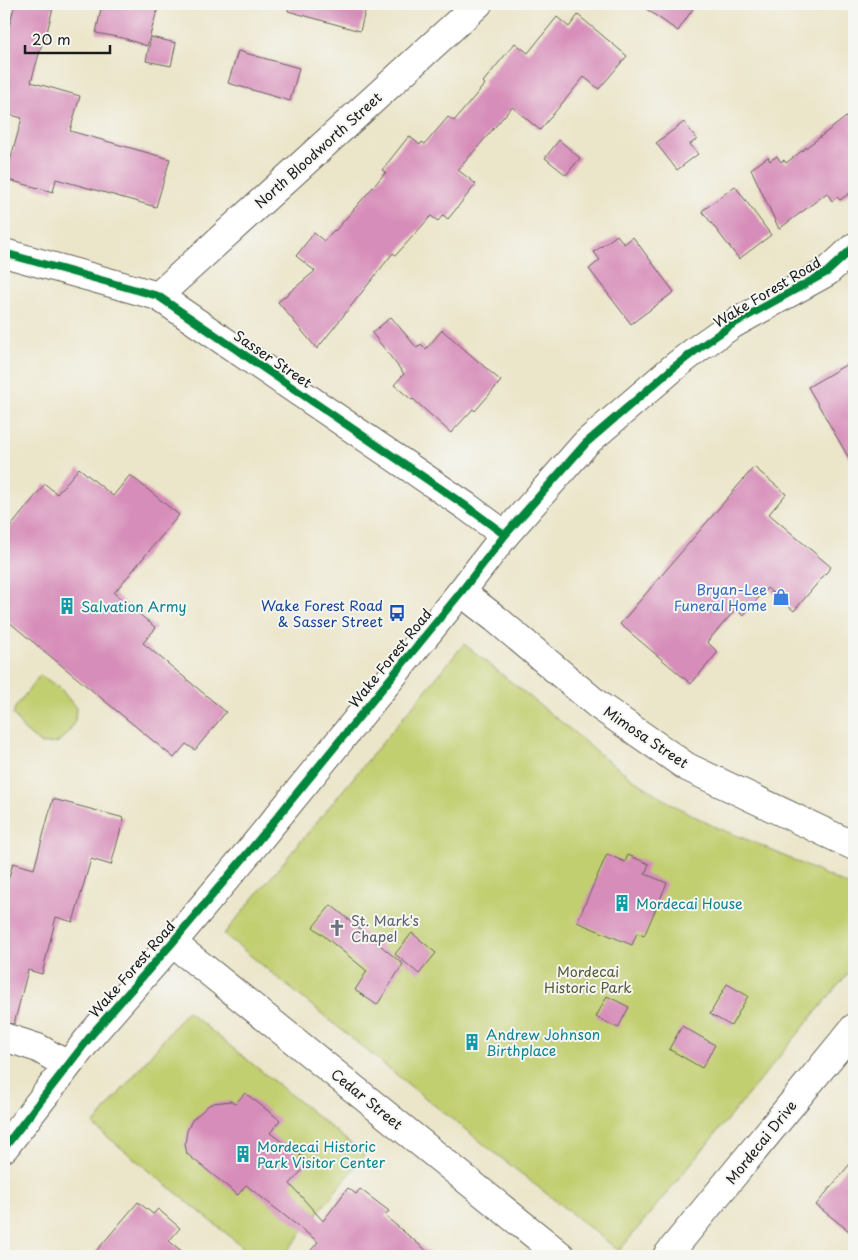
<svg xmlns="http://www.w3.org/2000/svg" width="858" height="1260" viewBox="0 0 858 1260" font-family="'Playpen Sans',sans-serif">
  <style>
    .green { fill: #c2cf71; stroke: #6f7646 }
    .building { fill: #d78db9 }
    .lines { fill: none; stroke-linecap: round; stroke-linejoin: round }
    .minor-casing { stroke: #646259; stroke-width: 30 }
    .tertiary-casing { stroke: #646259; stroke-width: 30 }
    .secondary-casing { stroke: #646259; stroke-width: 30 }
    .minor { stroke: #fff; stroke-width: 28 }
    .tertiary { stroke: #fff; stroke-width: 28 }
    .secondary { stroke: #fff; stroke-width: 28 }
    .cycleway-casing { stroke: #f6f6f2; stroke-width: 11 }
    .cycleway { stroke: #00873e; stroke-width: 8 }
    .labels { text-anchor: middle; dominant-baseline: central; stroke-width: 4; stroke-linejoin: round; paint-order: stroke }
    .street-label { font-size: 14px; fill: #1c1c1c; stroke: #f6f6f2 }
    .shop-label { font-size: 14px; fill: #366cbe; stroke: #f6f6f2; text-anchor: end }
    .transit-label { font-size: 14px; fill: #164399; stroke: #f6f6f2; text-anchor: end }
    .culture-label { font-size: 14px; fill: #0d838f; stroke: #f6f6f2; text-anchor: start }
    .worship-label { font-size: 14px; fill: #5b616d; stroke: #f6f6f2; text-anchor: start }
    .park-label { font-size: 14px; fill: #565b3a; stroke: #f6f6f2 }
  </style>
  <rect width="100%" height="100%" fill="#f6f6f2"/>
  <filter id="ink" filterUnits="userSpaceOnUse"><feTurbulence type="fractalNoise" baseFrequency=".02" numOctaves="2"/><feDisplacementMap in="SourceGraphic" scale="10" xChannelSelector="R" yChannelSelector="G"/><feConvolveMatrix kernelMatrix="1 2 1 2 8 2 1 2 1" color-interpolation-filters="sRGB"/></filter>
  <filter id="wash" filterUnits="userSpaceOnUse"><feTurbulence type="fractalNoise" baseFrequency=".0096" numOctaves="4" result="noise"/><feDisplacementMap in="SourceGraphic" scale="20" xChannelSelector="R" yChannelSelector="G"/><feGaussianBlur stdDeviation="1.12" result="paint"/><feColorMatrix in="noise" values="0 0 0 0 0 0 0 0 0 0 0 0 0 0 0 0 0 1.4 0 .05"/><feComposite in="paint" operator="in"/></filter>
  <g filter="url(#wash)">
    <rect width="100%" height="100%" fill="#ebe5c9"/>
    <path class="green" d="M464 644 571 730 599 754 636 781 675 806 715 827 758 844 854 888V966L619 1251 409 1085 224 934Z
      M40 675 60 688 76 708 75 721 68 733 57 743 41 744 24 730 13 714 15 708Z
      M187 1011 365 1155 283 1256H254L93 1125Z"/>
    <g id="blocks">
      <path class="building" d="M15 4H54L45 40H43L31 82 80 96 70 131 170 159 156 207 56 179 53 192 5 179 22 118 4 113V45Z
        M102 4H159L147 46 123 38 96 33Z
        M289 4H367L360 31 288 11Z
        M639 4H696L678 31Z
        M578 15 627 56 599 89 584 77 540 130 512 107 458 170 476 184 448 219 443 215 438 221 431 216 396 255 393 253 317 349 278 302 315 271 296 256 314 233 324 241 334 230 335 231 386 172 382 170 409 136 420 145 422 142 425 144 448 117 454 121 485 84 483 82 515 43 528 53 557 17 569 27Z
        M151 37 176 43 171 66 146 61Z
        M238 51 299 68 290 101 228 83Z
        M854 111V190L840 200 837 197 832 201 827 193 779 229 751 169 768 157 770 161 777 156 781 162 784 160 786 163Z
        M684 122 697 139 690 144 698 154 677 170 656 143Z
        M559 140 580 158 566 175 545 158Z
        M735 186 771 235 739 259 702 211Z
        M617 235 624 244 633 237 674 292 631 324 589 269 600 260 594 252Z
        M391 317 417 348 421 344 426 349 442 330 501 381 475 411 473 409 451 433 413 399 412 400 394 385 404 374 372 333Z
        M854 360V467L808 387Z
        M754 467 786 494 769 514 831 567 794 611 767 588 743 616 736 609 707 642 718 652 691 684 620 624Z
        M79 468 113 496 130 475 179 515 114 593 156 628 143 643 226 712 195 750 186 744 174 758 4 618V535L45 484 57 494Z
        M53 799 124 818 111 865 91 859 73 922 56 917 42 974 28 970 14 1024 4 1022V894L13 863 34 869Z
        M607 854 625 862 628 855 649 864 645 874 667 883 644 936 637 933 632 945 577 922Z
        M331 905 403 964 377 1005 355 990 367 971 313 927Z
        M412 933 436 953 419 974 395 954Z
        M727 984 748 996 731 1026 710 1014Z
        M607 996 629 1007 618 1028 596 1017Z
        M682 1026 715 1045 702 1068 669 1049Z
        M245 1093 280 1120 270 1133 309 1162 290 1184 323 1221 348 1188 356 1194 360 1189 389 1211 385 1216 433 1256H306L318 1242 313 1238 246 1185 238 1195 187 1154 185 1144 187 1131 192 1120 209 1105 214 1103 231 1101 235 1104Z
        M854 1159V1235L816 1205Z
        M138 1202 153 1214 158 1209 180 1228 169 1241 188 1256H92Z"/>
    </g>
  </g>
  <g filter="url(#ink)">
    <use href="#blocks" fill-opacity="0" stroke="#646259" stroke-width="1"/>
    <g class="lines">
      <g class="minor-casing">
        <path id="minor" d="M4 253 158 296 466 506 505 535
          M158 296 478 4
          M461 592 496 619 598 705 687 767 854 846
          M172 943 203 967 561 1256
          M667 1256 854 1028"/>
      </g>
      <g class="tertiary-casing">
        <path id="tertiary" d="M4 1037 38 1048 67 1065"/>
      </g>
      <g class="secondary-casing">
        <path id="secondary" d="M4 1148 93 1033 172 943 257 842 461 592 505 535 586 443 673 368 700 347 733 324 827 272 854 247"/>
      </g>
      <use href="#minor" class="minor"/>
      <use href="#tertiary" class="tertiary"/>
      <use href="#secondary" class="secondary"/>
      <g class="cycleway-casing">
        <path id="cycleway" d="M4 253 158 296 466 506 505 535
          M4 1148 93 1033 172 943 257 842 461 592 505 535 586 443 673 368 700 347 733 324 827 272 854 247"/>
      </g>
      <use href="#cycleway" class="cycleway"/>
    </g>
  </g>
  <defs>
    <g id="shop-bare" transform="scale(1.35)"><path d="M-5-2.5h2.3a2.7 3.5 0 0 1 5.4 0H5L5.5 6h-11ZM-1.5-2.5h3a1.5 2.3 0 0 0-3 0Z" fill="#3f7fe0" stroke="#f6f6f2" stroke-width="2.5" paint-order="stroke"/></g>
    <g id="building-bare" transform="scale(1.35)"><path d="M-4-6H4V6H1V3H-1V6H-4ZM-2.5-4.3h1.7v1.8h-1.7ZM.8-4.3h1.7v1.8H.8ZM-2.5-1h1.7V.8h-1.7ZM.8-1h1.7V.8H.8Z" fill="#0f9aa8" stroke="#f6f6f2" stroke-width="2.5" paint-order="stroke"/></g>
    <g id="bus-bare" transform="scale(1.35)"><path d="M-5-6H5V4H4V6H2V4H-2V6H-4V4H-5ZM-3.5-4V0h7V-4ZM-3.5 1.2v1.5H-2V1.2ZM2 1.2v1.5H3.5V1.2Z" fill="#1a4fb4" stroke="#f6f6f2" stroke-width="2.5" paint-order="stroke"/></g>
    <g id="church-bare" transform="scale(1.35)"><path d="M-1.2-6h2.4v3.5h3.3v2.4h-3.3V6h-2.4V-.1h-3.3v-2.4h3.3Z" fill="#6b7280" stroke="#f6f6f2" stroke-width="2.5" paint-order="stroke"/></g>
  </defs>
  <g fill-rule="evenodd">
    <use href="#shop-bare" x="781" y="597"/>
    <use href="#building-bare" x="67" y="606"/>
    <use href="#bus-bare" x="397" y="613"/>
    <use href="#building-bare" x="622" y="903"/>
    <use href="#church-bare" x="337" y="928"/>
    <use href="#building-bare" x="472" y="1042"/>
    <use href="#building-bare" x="243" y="1154"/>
  </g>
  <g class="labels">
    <g class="street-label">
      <text transform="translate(318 150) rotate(-42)">North Bloodworth Street</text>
      <text transform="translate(767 292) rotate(-31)">Wake Forest Road</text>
      <text transform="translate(273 359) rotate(34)">Sasser Street</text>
      <text transform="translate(390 658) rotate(-51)">Wake Forest Road</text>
      <text transform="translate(646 737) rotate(34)">Mimosa Street</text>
      <text transform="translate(132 969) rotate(-49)">Wake Forest Road</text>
      <text transform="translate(367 1099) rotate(39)">Cedar Street</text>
      <text transform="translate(761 1142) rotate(-51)">Mordecai Drive</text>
    </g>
    <g class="shop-label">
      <text x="767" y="589">Bryan-Lee<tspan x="767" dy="16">Funeral Home</tspan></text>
    </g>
    <g class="transit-label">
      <text x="383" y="605">Wake Forest Road<tspan x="383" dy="16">&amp; Sasser Street</tspan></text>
    </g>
    <g class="culture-label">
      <text x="81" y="606">Salvation Army</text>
      <text x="636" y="903">Mordecai House</text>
      <text x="486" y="1034">Andrew Johnson<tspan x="486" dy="16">Birthplace</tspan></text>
      <text x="257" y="1146">Mordecai Historic<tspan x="257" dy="16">Park Visitor Center</tspan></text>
    </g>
    <g class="worship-label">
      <text x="351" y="920">St. Mark's<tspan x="351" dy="16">Chapel</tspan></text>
    </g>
    <g class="park-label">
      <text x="588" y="971">Mordecai<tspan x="588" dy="16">Historic Park</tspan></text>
    </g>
  </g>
  <rect width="858" height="1260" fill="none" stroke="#f6f6f2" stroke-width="20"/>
  <path d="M25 45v8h85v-8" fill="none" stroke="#1c1c1c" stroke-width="2.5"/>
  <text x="32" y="45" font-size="15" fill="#1c1c1c" stroke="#f6f6f2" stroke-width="4" paint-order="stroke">20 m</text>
</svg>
